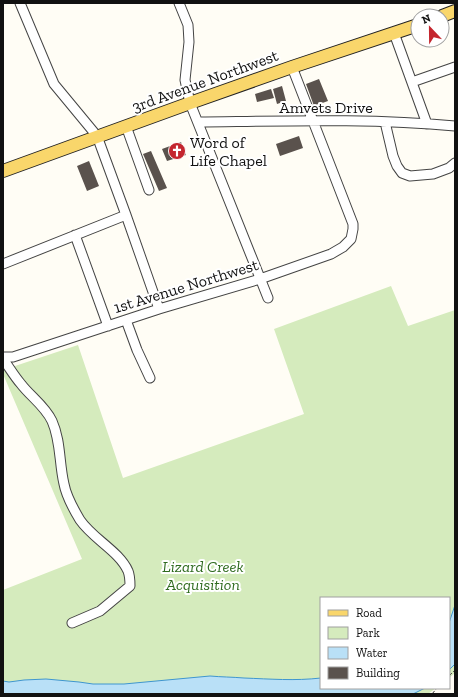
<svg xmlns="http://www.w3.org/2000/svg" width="458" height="697" viewBox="0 0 458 697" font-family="'Zilla Slab',serif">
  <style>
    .green { fill: #d5ebbd }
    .water { fill: #b9e0f7; stroke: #3f96cf }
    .building { fill: #5a524d }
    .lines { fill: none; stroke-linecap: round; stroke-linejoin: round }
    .minor-casing { stroke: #444; stroke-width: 11 }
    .major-casing { stroke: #222; stroke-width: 14 }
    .path { stroke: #333; stroke-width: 1; stroke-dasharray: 4 2; stroke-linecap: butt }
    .minor { stroke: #fff; stroke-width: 9 }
    .major { stroke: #f9d66b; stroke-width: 12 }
    .labels { text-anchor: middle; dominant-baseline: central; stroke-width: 4; stroke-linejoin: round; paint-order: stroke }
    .street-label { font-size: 16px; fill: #111; stroke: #fff }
    .poi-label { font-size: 16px; fill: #111; stroke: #fff; text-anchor: start }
    .park-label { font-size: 16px; font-style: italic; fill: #2f6b1f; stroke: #fff }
  </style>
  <rect width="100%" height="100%" fill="#fffdf5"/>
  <path class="green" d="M391 286 408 326 455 310V673L449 678V598H321V688H436L428 694H3V590L82 559 3 374V370L78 345 123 478 304 414 274 329Z"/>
  <path class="water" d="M455 605V664L449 670V623Z
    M210 676C221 677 232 677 244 678 270 679 295 681 321 678V688H425L413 694H3V681L9 682 24 680 46 679 79 682 93 684H124Z"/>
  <path class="building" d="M319 79 328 101 314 106 306 84Z
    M282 86 286 101 277 104 273 89Z
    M271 89 274 98 257 102 255 94Z
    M299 136 303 148 280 156 276 144Z
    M181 142 186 155 167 161 162 149Z
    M151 151 167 188 159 191 143 154Z
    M89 161 99 186 87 191 77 166Z"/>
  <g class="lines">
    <g class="minor-casing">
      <path id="minor" d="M20 3 54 84 97 136 126 215 159 309
        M179 3 188 25 189 42 185 80 190 103 268 298
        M394 33 427 124
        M412 82 455 67
        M198 122C283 121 370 118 455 126
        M385 122 393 156 397 166 402 173 410 176 433 174 449 168 455 163
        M126 126 149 190
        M75 235 108 326
        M3 264 126 215
        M126 320 137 350 150 378
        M3 357H13L159 309 260 279 331 254 343 247 351 239 353 229V224L313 121 292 67
        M3 359C9 367 14 376 21 384 30 396 45 406 52 421 61 441 59 463 64 484 66 495 74 510 80 520 93 539 119 551 128 571 130 576 130 581 130 586L100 611 72 623"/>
    </g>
    <g class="major-casing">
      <path id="major" d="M442 16 455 11
        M3 171 190 103 292 67 418 25"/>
    </g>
    <path class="path" d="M449 676 455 670
      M432 694 437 688"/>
    <use href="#minor" class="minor"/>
    <use href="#major" class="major"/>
  </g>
  <defs>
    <g id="church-disc" transform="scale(0.9)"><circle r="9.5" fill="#c4262e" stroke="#fff"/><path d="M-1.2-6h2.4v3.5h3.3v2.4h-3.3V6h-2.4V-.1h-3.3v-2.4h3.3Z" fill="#fff"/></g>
  </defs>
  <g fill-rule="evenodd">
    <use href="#church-disc" x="177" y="151"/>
  </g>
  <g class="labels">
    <g class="street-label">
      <text transform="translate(205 81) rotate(-20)">3rd Avenue Northwest</text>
      <text x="326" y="107">Amvets Drive</text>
      <text transform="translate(186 286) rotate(-17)">1st Avenue Northwest</text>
    </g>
    <g class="poi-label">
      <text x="190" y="142">Word of<tspan x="190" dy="18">Life Chapel</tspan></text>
    </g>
    <g class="park-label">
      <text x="203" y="566">Lizard Creek<tspan x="203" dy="18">Acquisition</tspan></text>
    </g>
  </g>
  <rect width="458" height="697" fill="none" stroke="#111111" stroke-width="8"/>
  <rect x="320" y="597" width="130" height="92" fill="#ffffff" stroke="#a0a0a0"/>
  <rect x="328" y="610" width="20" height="6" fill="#f9d66b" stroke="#a0a0a0"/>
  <text x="356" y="617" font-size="12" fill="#111111">Road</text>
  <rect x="328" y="627" width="20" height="12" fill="#d5ebbd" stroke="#a0a0a0"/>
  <text x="356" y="637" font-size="12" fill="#111111">Park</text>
  <rect x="328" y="647" width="20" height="12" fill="#b9e0f7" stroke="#a0a0a0"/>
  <text x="356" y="657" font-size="12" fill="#111111">Water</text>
  <rect x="328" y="667" width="20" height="12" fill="#5a524d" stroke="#a0a0a0"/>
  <text x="356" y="677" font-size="12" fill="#111111">Building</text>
  <g transform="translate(430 28) rotate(338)"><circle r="19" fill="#ffffff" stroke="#a0a0a0"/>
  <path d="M0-3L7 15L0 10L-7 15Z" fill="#c4262e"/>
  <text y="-6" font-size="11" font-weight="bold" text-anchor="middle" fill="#111111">N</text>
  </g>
</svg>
